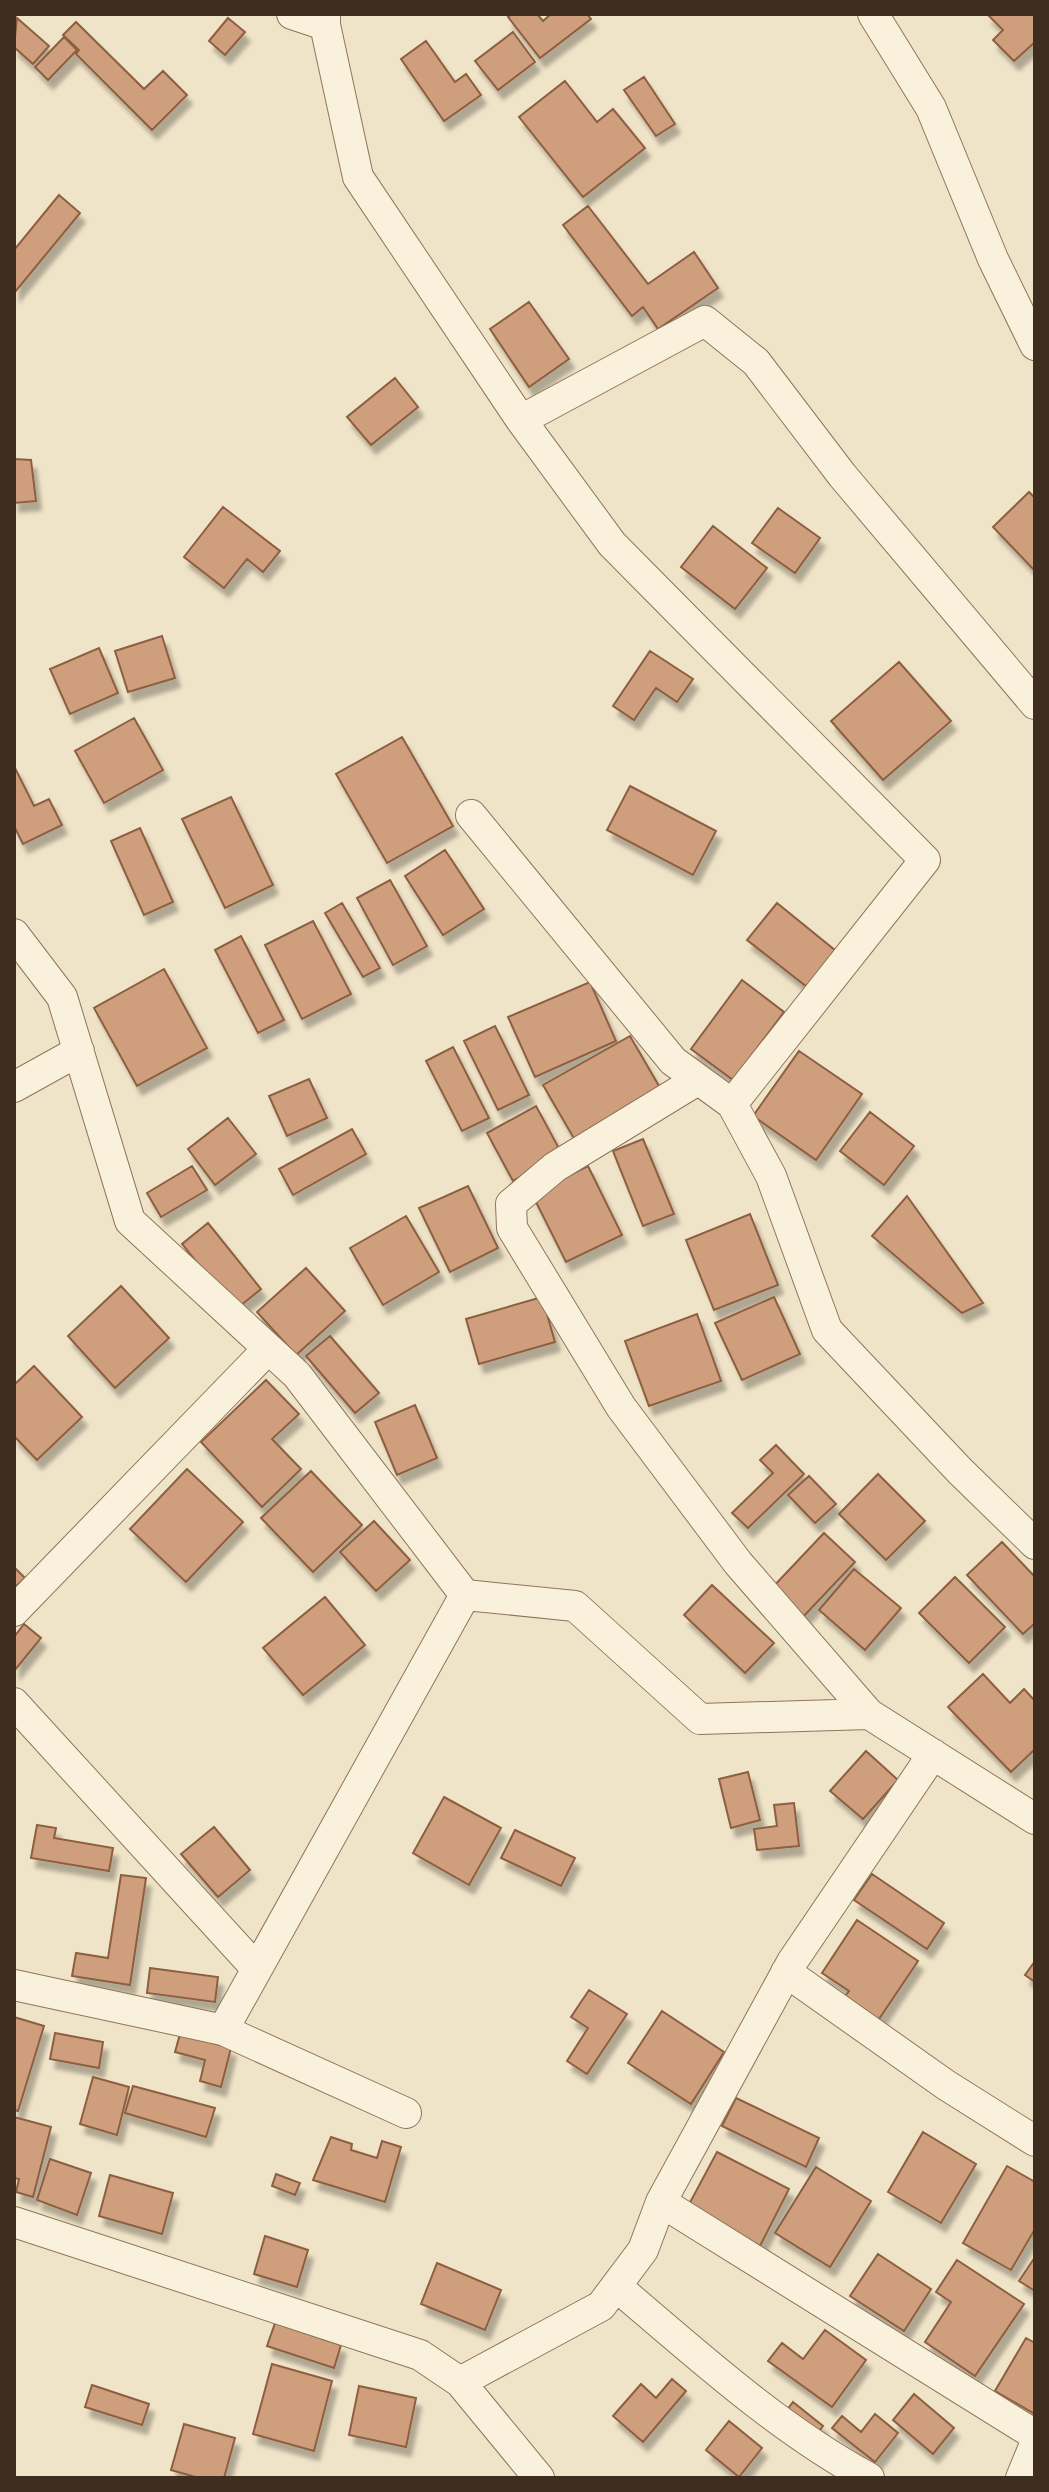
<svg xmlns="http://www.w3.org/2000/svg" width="1049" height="2492" viewBox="0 0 1049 2492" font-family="'Zilla Slab',serif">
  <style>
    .building { fill: #cf9f7d; stroke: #8d5f41; stroke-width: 2; filter: url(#shadow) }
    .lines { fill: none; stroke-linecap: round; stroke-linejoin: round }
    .street-casing { stroke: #8d765c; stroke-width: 32 }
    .street { stroke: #faf1dc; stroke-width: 30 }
  </style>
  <defs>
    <filter id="shadow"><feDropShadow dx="5" dy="9" stdDeviation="2" flood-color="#0004"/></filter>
  </defs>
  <rect width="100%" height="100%" fill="#f0e4c8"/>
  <path class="building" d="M512 14H537L543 21 551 14H587L591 19 540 58 508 17Z
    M987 14H1035V42L1014 61 993 40 1003 30Z
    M17 18 49 46 33 64 14 47Z
    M228 18 245 32 225 55 209 41Z
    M76 22 144 89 163 71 187 95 152 130 76 54 79 50 63 35Z
    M513 32 535 62 498 90 475 61Z
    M64 37 77 50 48 80 35 67Z
    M426 41 455 82 466 74 481 95 444 121 401 59Z
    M644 77 675 124 656 136 624 90Z
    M565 81 597 122 613 109 645 148 583 197 519 117Z
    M59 195 80 213 15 292 14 250Z
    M588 206 648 284 694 252 718 288 658 329 643 307 632 316 563 225Z
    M529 302 569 359 529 387 490 329Z
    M395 378 418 407 371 445 347 417Z
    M14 459 31 460 36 501 14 503Z
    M1029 492 1035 498V571L993 527Z
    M223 507 280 551 263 572 247 559 224 588 184 557Z
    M778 508 820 538 795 573 752 543Z
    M713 526 767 568 735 609 681 567Z
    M162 636 175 678 128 692 115 651Z
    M99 648 118 693 70 714 50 669Z
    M650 651 693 679 677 702 656 688 634 720 613 706Z
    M899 662 951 721 883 780 831 721Z
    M134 718 163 770 104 803 75 751Z
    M402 737 453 826 387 863 336 774Z
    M14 766 34 806 49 799 62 825 23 844 14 826Z
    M630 786 716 831 693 875 607 830Z
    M231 797 273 885 225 908 182 819Z
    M140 828 173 902 144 915 111 841Z
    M445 850 484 909 443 935 405 876Z
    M390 880 427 946 393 965 357 898Z
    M342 903 380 968 363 977 325 913Z
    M777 903 836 951 807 987 747 940Z
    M313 921 351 994 302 1019 265 945Z
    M241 936 284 1020 258 1033 215 950Z
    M164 969 207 1048 137 1086 94 1008Z
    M742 980 784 1012 733 1080 691 1049Z
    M590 982 616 1041 535 1077 508 1017Z
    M495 1026 529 1095 498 1110 464 1041Z
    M630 1036 663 1093 576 1142 543 1085Z
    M453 1047 489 1118 462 1131 426 1061Z
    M799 1051 862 1094 816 1160 753 1116Z
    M309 1079 327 1118 287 1136 269 1096Z
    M536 1106 562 1154 513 1181 487 1133Z
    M870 1112 914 1146 884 1185 840 1151Z
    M228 1118 256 1154 215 1185 188 1149Z
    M352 1129 366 1154 293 1195 279 1169Z
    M643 1139 674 1214 643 1226 613 1151Z
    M192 1166 207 1190 161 1217 147 1193Z
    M588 1166 622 1235 566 1262 532 1194Z
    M468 1186 498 1248 450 1272 419 1208Z
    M907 1196 983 1303 962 1313 872 1236Z
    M750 1214 778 1285 714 1310 686 1240Z
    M406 1216 439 1272 383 1305 350 1248Z
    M208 1223 261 1289 235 1310 182 1244Z
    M306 1268 345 1311 296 1355 257 1312Z
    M121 1286 169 1338 115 1388 68 1336Z
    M542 1297 555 1342 479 1364 466 1319Z
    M774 1297 800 1354 742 1380 715 1323Z
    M697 1314 721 1381 649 1406 625 1341Z
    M330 1336 379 1393 355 1413 306 1356Z
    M34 1366 82 1417 37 1460 14 1436V1385Z
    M266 1380 299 1414 272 1439 301 1469 262 1507 201 1442Z
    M415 1405 437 1458 397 1475 375 1422Z
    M776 1445 804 1474 748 1528 732 1513 773 1473 760 1460Z
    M187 1469 243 1522 186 1582 130 1529Z
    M311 1471 362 1525 313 1572 261 1518Z
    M878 1474 925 1521 886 1560 839 1514Z
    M809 1476 836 1504 815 1523 788 1495Z
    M374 1521 410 1560 376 1591 340 1552Z
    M824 1533 855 1562 802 1618 771 1589Z
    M1002 1542 1035 1577V1623L1023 1634 967 1575Z
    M14 1567 25 1578 14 1588Z
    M854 1569 901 1608 865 1650 819 1610Z
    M955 1577 1005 1627 969 1663 919 1613Z
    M712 1585 774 1643 745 1673 684 1615Z
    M325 1597 365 1645 303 1695 263 1648Z
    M24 1624 41 1638 15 1670 14 1637Z
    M983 1674 1010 1703 1024 1689 1035 1701V1749L1011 1772 948 1707Z
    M866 1751 898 1780 863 1819 830 1791Z
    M748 1772 760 1820 731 1828 719 1779Z
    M444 1797 501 1828 469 1885 413 1853Z
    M794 1803 799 1846 757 1850 754 1829 777 1826 774 1805Z
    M37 1825 56 1828 54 1838 113 1848 109 1871 31 1858Z
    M214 1827 250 1870 218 1897 181 1854Z
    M515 1830 575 1858 561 1886 501 1858Z
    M872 1874 944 1923 927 1949 854 1900Z
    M121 1875 146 1878 130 1985 72 1976 76 1953 108 1958Z
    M857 1920 918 1961 877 2022 843 1999 849 1991 822 1973Z
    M1035 1961V1982L1025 1975Z
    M150 1968 218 1977 215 2002 147 1993Z
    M589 1990 627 2014 587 2074 567 2061 588 2028 571 2017Z
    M662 2011 724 2052 691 2104 628 2063Z
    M14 2017 44 2026 18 2111 14 2110Z
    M55 2033 103 2042 99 2068 50 2059Z
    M180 2034 231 2048 221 2087 200 2081 205 2060 175 2052Z
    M93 2077 129 2087 117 2135 80 2124Z
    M133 2086 215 2108 206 2137 125 2113Z
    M736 2098 819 2138 806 2167 722 2126Z
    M14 2117 51 2127 33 2197 16 2192 19 2179 14 2178Z
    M923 2132 976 2164 941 2223 888 2192Z
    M331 2137 352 2144 351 2150 377 2158 382 2141 401 2147 385 2202 313 2180Z
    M717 2152 789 2189 760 2246 687 2208Z
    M50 2159 91 2173 77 2215 37 2200Z
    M1007 2166 1035 2182V2229L1011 2270 963 2243Z
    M816 2167 871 2201 830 2267 775 2233Z
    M276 2174 300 2183 295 2195 272 2186Z
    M110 2175 173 2193 162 2234 99 2216Z
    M265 2236 308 2250 297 2287 254 2274Z
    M878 2254 931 2289 904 2331 850 2296Z
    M1035 2257V2291L1019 2281Z
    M957 2260 1024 2304 975 2376 925 2342 951 2302 936 2292Z
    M437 2263 501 2290 485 2330 421 2304Z
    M275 2323 341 2345 334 2368 267 2346Z
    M825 2330 866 2360 832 2407 768 2361 782 2343 803 2359Z
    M1026 2338 1035 2343V2414L995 2391Z
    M272 2364 332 2381 314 2451 253 2434Z
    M672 2379 686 2391 643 2442 613 2416 641 2384 656 2398Z
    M92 2385 149 2404 142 2425 85 2407Z
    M359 2386 416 2398 406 2447 349 2435Z
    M914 2394 954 2428 933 2454 893 2420Z
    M793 2402 823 2426 814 2438 784 2414Z
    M875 2414 898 2433 875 2462 832 2428 842 2416 861 2432Z
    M729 2421 762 2448 739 2477 706 2450Z
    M184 2424 235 2438 224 2478H199L171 2470Z"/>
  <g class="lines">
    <g class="street-casing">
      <path id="street" d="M292 14 325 25V14
        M873 14 931 108 993 259 1035 345
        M325 25 358 177 521 420 612 544 925 860 732 1104
        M521 420 705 321 756 362 842 475 1035 704
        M471 815 673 1061 732 1104 771 1176 827 1330 960 1471 1035 1544
        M14 934 62 997 130 1221 297 1375 465 1595 575 1606 700 1719 869 1714
        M696 1081 555 1167 511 1204 512 1228 621 1407 738 1563 869 1714 1035 1819
        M14 1087 79 1051
        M14 1611 268 1349
        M14 1703 255 1967
        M786 1972 946 2085 1035 2141
        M14 1985 223 2030 406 2113
        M223 2030 465 1595
        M661 2202 1035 2435
        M14 2222 420 2355 460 2382 539 2478
        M616 2286C696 2354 777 2428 869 2478
        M460 2382 601 2306 643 2250 661 2202 792 1962 933 1754
        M1021 2478 1035 2444"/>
    </g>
    <use href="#street" class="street"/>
  </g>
  <rect width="1049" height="2492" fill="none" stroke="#3d2e20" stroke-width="32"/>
</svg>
